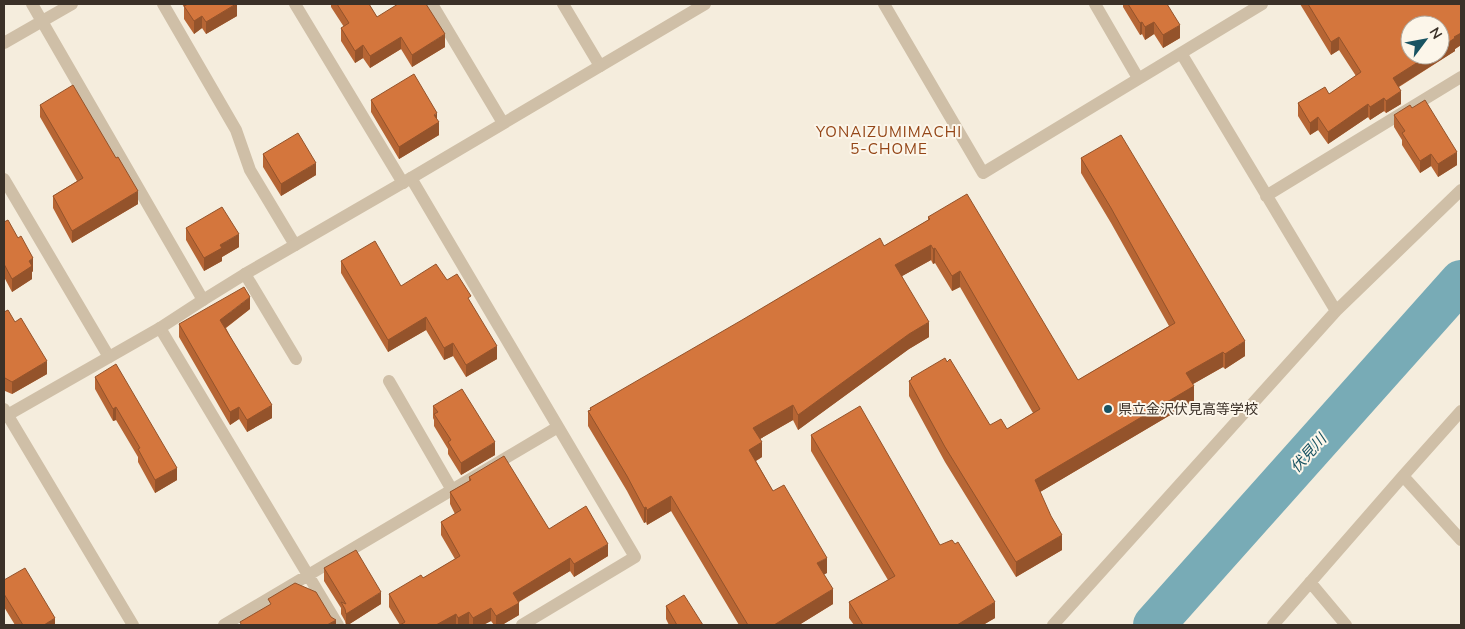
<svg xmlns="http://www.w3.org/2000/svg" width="1465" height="629" viewBox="0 0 1465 629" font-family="Mulish,'Noto Sans JP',sans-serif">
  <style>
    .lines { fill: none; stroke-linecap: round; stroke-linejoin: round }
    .river { stroke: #78abb6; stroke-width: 42 }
    .minor { stroke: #cfbfa7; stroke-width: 12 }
    .tertiary { stroke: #cfbfa7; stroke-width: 12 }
    .wall { fill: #b66534 }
    .shaded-wall { fill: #94532b }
    .building { fill: #d4763d; stroke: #94532b }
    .poi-dot { fill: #185362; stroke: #fcf6ea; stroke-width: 2 }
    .labels { text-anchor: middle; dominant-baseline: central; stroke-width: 4; stroke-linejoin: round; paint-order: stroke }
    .poi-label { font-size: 14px; fill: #3b3128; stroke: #fcf6ea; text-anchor: start }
    .neighbourhood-label { font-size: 15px; letter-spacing: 1px; fill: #944617; stroke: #fcf6ea }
    .water-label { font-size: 15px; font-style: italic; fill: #185362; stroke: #fcf6ea }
  </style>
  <rect width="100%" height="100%" fill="#f5eddd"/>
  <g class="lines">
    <path class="river" d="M1154 625 1461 281"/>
    <path class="minor" d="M32 4 203 300
      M163 4 236 130 250 170 295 245
      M295 4 403 183
      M432 4 503 123
      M563 4 600 66
      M884 4 983 173 1262 4
      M1095 4 1138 78
      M4 43 72 4
      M411 178 635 557 522 625
      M4 179 109 357
      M1266 196 1461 77
      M245 274 296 359
      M1336 311 1461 190
      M160 328 338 625
      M389 381 452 490
      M4 409 133 625
      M1403 476 1461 540
      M1310 582 1346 625
      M224 625 558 427
      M1053 625 1336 311 1181 53
      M1273 625 1403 476 1461 411"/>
    <path class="tertiary" d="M4 417 160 328 203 300 245 274 411 178 705 4"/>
  </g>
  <path class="wall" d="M182 4H237V16L206 34 202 28 194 34 184 19V7Z
    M331 4H369L377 17 445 47 412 67 401 49 370 68 363 58 355 63 341 41V28L344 27 331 7Z
    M1123 4H1167L1180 38 1163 48 1154 34 1145 40 1142 34 1140 35 1123 7Z
    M1300 4H1461V45L1455 49V51L1399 87 1401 104 1386 113 1384 111 1370 120 1368 117 1328 144 1318 130 1310 135 1298 116V103L1329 94 1356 76 1339 50 1331 55Z
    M371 100 437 120 439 135 399 159 371 112Z
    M40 105 116 158 138 204 72 243 53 208V196L77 181 40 117Z
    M1412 108 1457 165 1438 177 1431 166 1420 173 1402 145V140L1394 127V115Z
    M263 154 316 175 281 196 263 167Z
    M1081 158 1245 356 1225 369 1223 367 1193 384 1194 401 1040 492 1062 550 1016 577 945 462 909 396V381L911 380V378L990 425 1007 429 1033 413 960 287 952 291 935 263 933 264 931 260 902 276 929 337 909 349 798 430 793 420 760 439 762 457 756 461 773 491 827 573 824 574 833 604 799 625H739L671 511 647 525 646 522 644 523 627 491 588 426V411L590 410V408L884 246 928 220V217L1078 380 1169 326 1111 223 1081 173Z
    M4 222 33 271 32 272V279L12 292 4 277Z
    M186 228 239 247 222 257V261L204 271 186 240Z
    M341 261 401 286 447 280 471 303 497 359 466 377 453 356 444 360 426 330 388 352 341 273Z
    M250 309 226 328 272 418 247 432 239 419 230 425 179 337V324Z
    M4 312 47 374 12 394 5 391 4 389Z
    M95 377 177 480 155 493 138 462V457L116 420 113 421 95 389Z
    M433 406 495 455 461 475 448 454V449L434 426V420L433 418Z
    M811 435 940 545 995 618 983 625H854L849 618V602L888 580 811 451Z
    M469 477 549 529 608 556 574 577 570 571 519 602V615L502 625H494L491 621 483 625H400L389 607V594L423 578 455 559 441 535V522L455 514 450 504V492L469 481Z
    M324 568 381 604 348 625H346L345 621 341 614V608L324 581Z
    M4 580 55 625H15L4 607Z
    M666 606 703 625H669L666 619Z"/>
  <path class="shaded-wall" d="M237 4V16L206 34V22Z
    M202 16V28L194 34V21Z
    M1142 22V34L1140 35V23Z
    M1154 22V34L1145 40V27Z
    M1180 25V38L1163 48V35Z
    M1461 33V45L1455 49V51L1393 90V78L1429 55H1440V48L1454 37Z
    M445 34V47L412 67V55Z
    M401 37V49L370 68V56Z
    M1339 37V50L1331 55V42Z
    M363 45V58L355 63V51Z
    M1401 91V104L1386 113V101Z
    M1384 98V111L1370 120V107Z
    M1368 104V117L1328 144V132Z
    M437 113V123L439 122V135L399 159V147Z
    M1318 117V130L1310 135V123Z
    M1457 152V165L1438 177V164Z
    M1431 154V166L1420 173V161Z
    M316 163V175L281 196V184Z
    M138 191V204L72 243V231Z
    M239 234V247L222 257V261L204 271V258L220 245Z
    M931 245V260L895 280V265Z
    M935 248V263L933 264V249Z
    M33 258V271L32 272V279L12 292V279L29 261Z
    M960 271V287L952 291V276Z
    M250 297V309L220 332V320Z
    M426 317V330L388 352V340Z
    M929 322V337L909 349 798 430V415L909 334Z
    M1245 341V356L1225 369V354Z
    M453 343V356L444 360V348Z
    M497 346V359L466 377V365Z
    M1223 352V367L1186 388V373Z
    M47 361V374L12 394V382Z
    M1194 386V401L1035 495V480Z
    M272 405V418L247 432V420Z
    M793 405V420L753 443V428Z
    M116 407V420L113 421V409Z
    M239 407V419L230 425V412Z
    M495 442V455L461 475V463Z
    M762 442V457L749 465V450Z
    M177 468V480L155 493V480Z
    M671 496V511L647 525V510Z
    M646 507V522L644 523V508Z
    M1062 535V550L1016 577V562Z
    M608 544V556L574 577V564Z
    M570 558V571L513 605V593Z
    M827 558V573L817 578V563Z
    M833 589V604L799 625H774Z
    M381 592V604L348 625H346V614Z
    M995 602V618L983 625H957Z
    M519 603V615L502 625H496V616Z
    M491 608V621L483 625H473V618Z
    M469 612V625H458V618Z
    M456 614V625H436Z
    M55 618V625H44Z
    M336 620V625H327Z"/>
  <path class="building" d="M188 4H236L206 22 202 16 194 21 184 6Z
    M337 4H369L377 17 398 4H426L445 34 412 55 401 37 370 56 363 45 355 51 341 28 349 23Z
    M1128 4H1167L1180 25 1163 35 1154 22 1145 27 1142 22 1140 23Z
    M1308 4H1461V33L1454 37 1455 38 1440 48V25H1410V55H1429L1393 78 1401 91 1386 101 1384 98 1370 107 1368 104 1328 132 1318 117 1310 123 1298 103 1325 87 1329 94 1361 72 1339 37 1331 42Z
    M414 74 437 113 434 115 439 122 399 147 371 100Z
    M73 85 116 158 118 157 138 191 72 231 53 196 83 178 40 105Z
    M1425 100 1457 152 1438 164 1431 154 1420 161 1402 133 1405 131 1394 115 1410 105 1412 108Z
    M298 133 316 163 281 184 263 154Z
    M1121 135 1245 341 1225 354 1223 352 1186 373 1194 386 1035 480 1051 516 1062 535 1016 562 945 447 909 381 912 379 911 378 945 358 947 362 950 359 990 425 1001 419 1007 429 1040 409 960 271 952 276 935 248 933 249 931 245 895 265 929 322 909 334 798 415 793 405 753 428 762 442 749 450 773 491 784 485 827 558 817 563 833 589 774 625H748L671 496 647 510 646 507 644 508 627 476 588 411 591 410 590 408 742 320 880 238 884 246 930 219 928 217 967 194 1078 380 1175 323 1111 208 1081 158Z
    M222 207 239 234 220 245 222 248 204 258 186 228Z
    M8 220 18 238 21 236 33 258 29 261 32 266 12 279 4 264V222Z
    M375 241 401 286 436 264 447 280 457 274 471 296 468 298 497 346 466 365 453 343 444 348 426 317 388 340 341 261Z
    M244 287 250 297 220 320 272 405 247 420 239 407 230 412 179 324Z
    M8 310 15 322 21 318 47 361 12 382 5 378 4 377V312Z
    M116 364 177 468 155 480 138 449 140 448 116 407 113 409 95 377Z
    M462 389 495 442 461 463 448 442 451 440 434 414 438 412 433 406Z
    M860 406 940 545 952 540 955 544 958 542 995 602 957 625H863L849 602 895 576 811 435Z
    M504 456 549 529 586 506 608 544 574 564 570 558 513 593 519 603 496 616 491 608 473 618 469 612 458 618 456 614 436 625H400L405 622 389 594 421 575 423 578 460 556 441 522 461 510 450 492 471 480 469 477Z
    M356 550 381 592 346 614 345 609 341 602 346 604 324 568Z
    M25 568 55 618 44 625H23L4 594V580Z
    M295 583 316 592 331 617 336 620 327 625H240L241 624 240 622 271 604 268 599Z
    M684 595 703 625H677L666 606Z"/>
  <circle class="poi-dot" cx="1108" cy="409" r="5"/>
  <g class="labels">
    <g class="poi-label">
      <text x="1118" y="409">県立金沢伏見高等学校</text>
    </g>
    <g class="neighbourhood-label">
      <text x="889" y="131">YONAIZUMIMACHI<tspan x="889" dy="17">5-CHOME</tspan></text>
    </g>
    <g class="water-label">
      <text transform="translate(1308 453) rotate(-48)">伏見川</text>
    </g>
  </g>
  <rect width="1465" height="629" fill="none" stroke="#3b3128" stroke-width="10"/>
  <g transform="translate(1425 40) rotate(58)"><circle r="24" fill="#fcf6ea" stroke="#afa79c"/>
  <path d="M0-4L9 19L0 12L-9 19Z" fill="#185362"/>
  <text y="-8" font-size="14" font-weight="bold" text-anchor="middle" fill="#3b3128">N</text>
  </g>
</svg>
